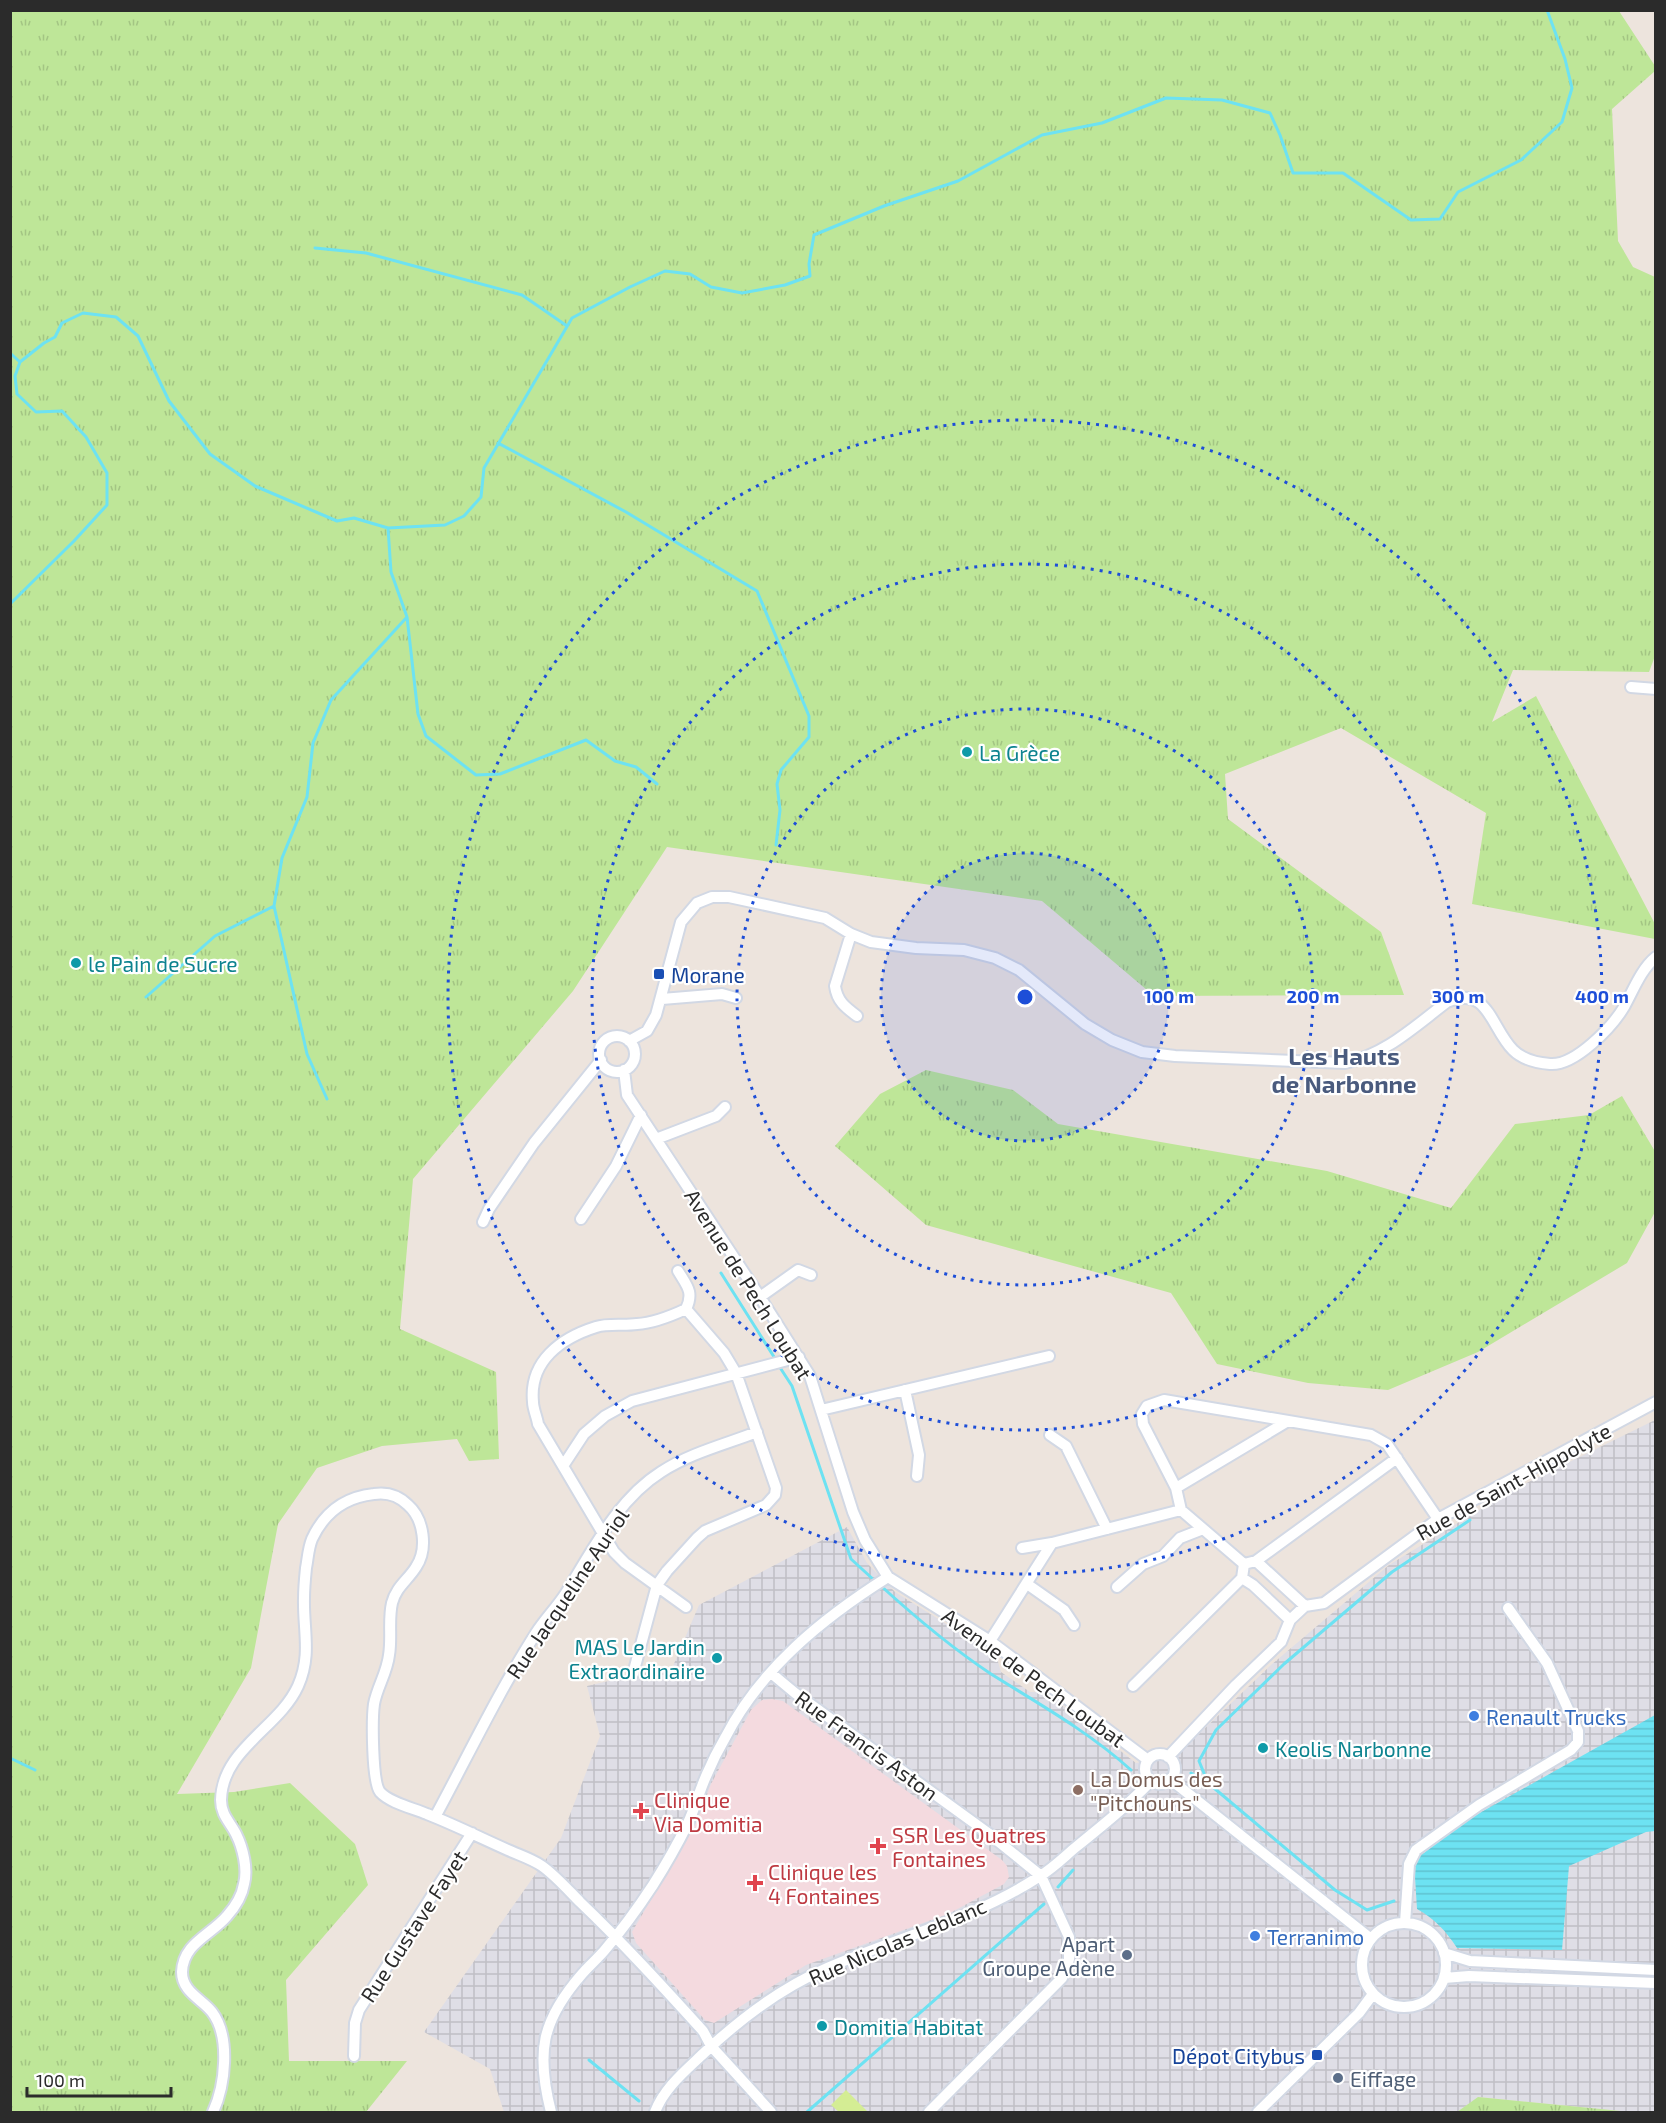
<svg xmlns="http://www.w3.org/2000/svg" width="1666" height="2123" viewBox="0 0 1666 2123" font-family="'Exo 2',sans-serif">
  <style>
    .industrial { fill: url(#industrial-grid) }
    .medical { fill: #f4dadf }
    .grass { fill: url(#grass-tufts) }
    .pitch { fill: #d4ed94 }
    .water { fill: url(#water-rules) }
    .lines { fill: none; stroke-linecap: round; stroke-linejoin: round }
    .stream { stroke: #6de2f2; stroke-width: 3 }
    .minor-casing { stroke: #d2d8e4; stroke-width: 14 }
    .minor { stroke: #fff; stroke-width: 10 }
    .ring { fill: none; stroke: #1d4ed8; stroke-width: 3; stroke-dasharray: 3 6 }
    .culture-dot { fill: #0f9aa8; stroke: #fff; stroke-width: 2 }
    .transit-dot { fill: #1a4fb4; stroke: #fff; stroke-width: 2 }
    .shop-dot { fill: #3f7fe0; stroke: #fff; stroke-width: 2 }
    .education-dot { fill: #8d6e63; stroke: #fff; stroke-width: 2 }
    .health-dot { fill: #e0444e; stroke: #fff; stroke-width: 2 }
    .service-dot { fill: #5c6f8a; stroke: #fff; stroke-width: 2 }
    .labels { text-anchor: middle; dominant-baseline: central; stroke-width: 4.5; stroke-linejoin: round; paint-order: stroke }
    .culture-label { font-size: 21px; fill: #0d838f; stroke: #fff; text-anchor: start }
    .transit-label { font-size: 21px; fill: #164399; stroke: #fff; text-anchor: start }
    .street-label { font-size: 21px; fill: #2b2b2b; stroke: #fff }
    .shop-label { font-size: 21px; fill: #366cbe; stroke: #fff; text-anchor: start }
    .education-label { font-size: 21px; fill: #785e54; stroke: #fff; text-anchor: start }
    .health-label { font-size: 21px; fill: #be3a42; stroke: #fff; text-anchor: start }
    .service-label { font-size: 21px; fill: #4e5e75; stroke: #fff; text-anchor: end }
    .quarter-label { font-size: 24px; font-weight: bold; fill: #4a5b7e; stroke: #fff }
    .centre { fill: #1d4ed8; stroke: #fff; stroke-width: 3 }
    .ring-label { font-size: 18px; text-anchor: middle; font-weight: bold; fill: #1d4ed8; stroke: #fff; stroke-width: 4.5; stroke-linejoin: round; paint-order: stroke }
  </style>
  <defs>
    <pattern id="industrial-grid" width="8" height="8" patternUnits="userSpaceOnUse" patternTransform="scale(1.5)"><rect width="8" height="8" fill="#dfdee6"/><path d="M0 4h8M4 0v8" fill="none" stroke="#c0bfc5"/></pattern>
    <pattern id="grass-tufts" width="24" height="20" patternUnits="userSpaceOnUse" patternTransform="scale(1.5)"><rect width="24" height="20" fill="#bee698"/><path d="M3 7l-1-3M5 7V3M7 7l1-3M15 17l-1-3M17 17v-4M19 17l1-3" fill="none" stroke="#a3c583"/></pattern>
    <pattern id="water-rules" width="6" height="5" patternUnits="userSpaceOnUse" patternTransform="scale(1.5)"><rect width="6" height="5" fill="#6de2f2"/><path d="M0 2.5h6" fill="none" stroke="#5fc2d0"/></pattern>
  </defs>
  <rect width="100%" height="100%" fill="#ede4dd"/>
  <path class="industrial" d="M1655 1420V2112H1631L1479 2097 1457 2112H504L490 2069 424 2032 561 1838 600 1736 587 1686 673 1666 699 1605 847 1527 867 1563 895 1592 996 1655 1001 1672 1030 1692H1045L1136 1763 1176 1756 1271 1665 1389 1565 1510 1491Z"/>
  <path class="medical" d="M772 1699 783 1701 1002 1860 1007 1866 1009 1877 1004 1884 948 1914 806 1965 714 2023 705 2020 636 1943 632 1932 697 1821 711 1784 751 1710 762 1700Z"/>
  <path class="grass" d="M11 11H1619L1655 66V71L1612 109 1618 241 1633 267 1655 277V656L1649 672 1513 670 1492 722 1536 696 1655 924V939L1472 904 1486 813 1341 728 1225 774 1228 819 1381 932 1404 995 1154 996 1042 901 667 847 573 991 413 1179 400 1329 496 1372 499 1459 469 1461 457 1439 382 1446 317 1468 278 1524 251 1668 177 1794 234 1792 290 1783 355 1844 368 1885 286 1980 289 2061H407L366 2112H11Z
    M926 1070 1013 1090 1058 1124 1327 1171 1451 1208 1515 1124 1589 1115 1622 1096 1656 1153 1655 1212 1627 1263 1478 1352 1388 1390 1308 1383 1217 1364 1171 1293 926 1225 835 1146 880 1094Z
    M1478 2097 1631 2112H1457Z"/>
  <path class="pitch" d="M846 2090 868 2112H839L831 2105Z"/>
  <path class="water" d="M1655 1715V1831L1646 1832 1569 1866 1562 1950 1457 1948C1446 1931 1435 1919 1417 1909L1414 1861 1460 1824Z"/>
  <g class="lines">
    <path class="stream" d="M315 248 366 253 522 295 567 326
      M10 353 20 362
      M498 443 626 512 757 591 809 716V737L781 770 777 784 780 810 776 845
      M10 604 74 541 107 505V473L86 437 62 411 36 412 17 394 15 376 20 362 44 343 55 337 62 323 83 313 116 317 138 336 169 401 210 454 255 486 337 521 354 518 388 528 445 525 464 516 481 497 484 468 572 318 630 287 665 271 690 274 711 287 742 293 785 285 810 276 809 264 814 235 884 206 958 181 1042 135 1102 123 1166 98 1222 100 1270 113 1280 135 1293 173H1343L1411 220 1440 219 1458 192 1521 160 1562 122 1572 88 1565 59 1547 10
      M407 617 418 714 426 736 476 775 500 774 586 740 615 761 636 767 657 784
      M146 997 215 936 274 906
      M327 1099 307 1054 274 906 282 858 307 797 313 743 331 700 407 617 391 572 388 528
      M721 1273 776 1360
      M779 1366 792 1386 851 1559 875 1581
      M880 1585C915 1617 952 1648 991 1674 1039 1704 1089 1732 1131 1770
      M10 1758 35 1770
      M1191 1773 1208 1783 1335 1890 1367 1910 1394 1901
      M1208 1783 1199 1761 1216 1730 1284 1664 1392 1572 1470 1520
      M1058 1887 1073 1870
      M589 2060 639 2101
      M807 2112 1044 1904"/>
    <g class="minor-casing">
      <path id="minor" d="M1631 687 1656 689
        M851 934 835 986C837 1001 845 1007 857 1016
        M662 999 722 994 736 998
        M599 1054a18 18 0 1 1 36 0a18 18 0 1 1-36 0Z
        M629 1041 647 1031 656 1015 681 922 697 903 712 897H729L825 918 851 934 871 942 916 948 964 950 995 958 1019 970 1085 1024 1112 1040 1142 1052 1175 1056 1345 1063C1385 1055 1415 1026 1447 1002 1488 984 1491 1028 1513 1050 1522 1059 1537 1063 1550 1064 1575 1066 1612 1027 1624 1007 1633 991 1641 969 1656 957
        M624 1070 627 1095 760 1297 810 1376 853 1512 865 1540 888 1577 990 1641 1148 1760
        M656 1139 716 1116 725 1107
        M581 1219 616 1166 641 1115
        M483 1222 489 1209 534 1143 601 1060
        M678 1271C687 1286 694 1292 686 1309 671 1316 654 1323 637 1324 624 1326 608 1323 596 1327 561 1338 529 1361 533 1402 533 1409 537 1417 538 1424L614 1552 625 1563 686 1607
        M760 1297 798 1270 811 1275
        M905 1390 919 1455 917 1476
        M821 1410 1049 1356
        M1050 1435 1066 1446 1107 1529
        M563 1466 584 1434 605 1416 632 1401 799 1357
        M1176 1488 1288 1421
        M1181 1510 1176 1488 1143 1424 1142 1414 1147 1406 1164 1400 1371 1435 1387 1444 1438 1519
        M1181 1510 1244 1564
        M1022 1548 1052 1543
        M1256 1561 1397 1458
        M1027 1584 1064 1610 1074 1625
        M1117 1587 1143 1564 1163 1556 1180 1538 1203 1529
        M1290 1620 1253 1585 1242 1578 1244 1564 1256 1561 1305 1606
        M990 1641 1052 1543 1181 1510
        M771 1673 795 1693 988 1833 1041 1876 1069 1937V1959L1062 1978 929 2112
        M633 1674 657 1585 667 1571 697 1538 705 1531 766 1505 775 1495 776 1488 736 1373 724 1353 686 1309
        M1133 1686 1242 1578
        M1145 1769a15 15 0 1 1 30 0a15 15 0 1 1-30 0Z
        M1168 1757 1236 1685 1281 1642 1290 1620 1305 1606 1324 1603 1438 1519 1656 1402
        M1170 1779 1371 1939
        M435 1817C468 1756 499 1691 536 1633 545 1619 557 1607 566 1593 592 1551 618 1499 661 1472 690 1453 726 1444 757 1432
        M1405 1923 1409 1864 1416 1850 1479 1805 1571 1750 1578 1742V1731L1547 1663 1508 1608
        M1362 1965a42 42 0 1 1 84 0a42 42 0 1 1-84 0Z
        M1444 1953 1470 1961 1656 1970
        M1444 1978 1469 1976 1656 1983
        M354 2056 355 2023 359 2010 472 1833
        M213 2112C225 2086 231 2037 212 2012 202 1999 182 1992 182 1972 183 1943 211 1935 227 1916 235 1907 242 1896 244 1884 248 1869 243 1848 236 1834 230 1822 221 1815 221 1800 222 1749 279 1728 298 1686 312 1655 303 1629 304 1598 304 1588 305 1578 306 1568 308 1558 308 1549 312 1539 324 1513 345 1497 374 1494 387 1492 399 1496 408 1505 424 1519 428 1549 416 1567 408 1580 396 1587 392 1603 388 1620 392 1638 389 1655 387 1673 377 1687 374 1704 372 1719 372 1782 380 1792 390 1803 413 1808 427 1814 455 1825 481 1838 508 1850 519 1855 532 1859 542 1866 556 1876 568 1890 580 1902 623 1943 663 1987 703 2031L711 2046 771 2112
        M551 2112C536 2053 541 2021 582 1974 589 1966 597 1959 604 1951 622 1930 638 1908 653 1885 665 1866 677 1845 687 1825 695 1809 699 1791 707 1774 712 1762 718 1750 725 1738 761 1668 823 1618 888 1577
        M655 2112C664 2088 685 2071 704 2053 740 2019 781 1988 827 1968 898 1937 975 1919 1040 1876 1053 1868 1064 1857 1076 1847 1102 1826 1128 1805 1151 1781
        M1258 2112 1359 2013 1373 1994"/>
    </g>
    <use href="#minor" class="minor"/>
  </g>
  <circle cx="1025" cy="997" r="144" fill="#1d4ed8" fill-opacity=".12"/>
  <g class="ring">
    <circle cx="1025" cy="997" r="144"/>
    <circle cx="1025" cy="997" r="288"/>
    <circle cx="1025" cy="997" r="433"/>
    <circle cx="1025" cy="997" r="577"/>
  </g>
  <g class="culture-dot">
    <circle cx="967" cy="752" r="6"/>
    <circle cx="76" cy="963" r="6"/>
    <circle cx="717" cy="1658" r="6"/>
    <circle cx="1263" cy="1748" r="6"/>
    <circle cx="822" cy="2026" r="6"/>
  </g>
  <g class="transit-dot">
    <rect x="653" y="968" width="12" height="12" rx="3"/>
    <rect x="1311" y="2049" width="12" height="12" rx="3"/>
  </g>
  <g class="shop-dot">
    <circle cx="1474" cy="1716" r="6"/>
    <circle cx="1255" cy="1936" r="6"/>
  </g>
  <circle class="education-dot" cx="1078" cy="1790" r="6"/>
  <g class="health-dot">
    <path d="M638 1802h6v6h6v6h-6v6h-6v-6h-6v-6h6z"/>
    <path d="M875 1837h6v6h6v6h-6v6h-6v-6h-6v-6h6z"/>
    <path d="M752 1874h6v6h6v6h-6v6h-6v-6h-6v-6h6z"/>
  </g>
  <g class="service-dot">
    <circle cx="1127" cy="1955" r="6"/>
    <circle cx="1338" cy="2078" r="6"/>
  </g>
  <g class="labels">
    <g class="culture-label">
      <text x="979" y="752">La Grèce</text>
      <text x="88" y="963">le Pain de Sucre</text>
      <text x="705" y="1646" text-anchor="end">MAS Le Jardin<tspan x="705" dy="24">Extraordinaire</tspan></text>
      <text x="1275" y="1748">Keolis Narbonne</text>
      <text x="834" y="2026">Domitia Habitat</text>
    </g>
    <g class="transit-label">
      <text x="671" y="974">Morane</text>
      <text x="1305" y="2055" text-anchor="end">Dépot Citybus</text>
    </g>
    <g class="street-label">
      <text transform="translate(749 1284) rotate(58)">Avenue de Pech Loubat</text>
      <text transform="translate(1513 1481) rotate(-29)">Rue de Saint-Hippolyte</text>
      <text transform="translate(567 1593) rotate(-56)">Rue Jacqueline Auriol</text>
      <text transform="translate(1034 1677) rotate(36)">Avenue de Pech Loubat</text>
      <text transform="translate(867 1745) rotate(36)">Rue Francis Aston</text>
      <text transform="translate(413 1926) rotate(-57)">Rue Gustave Fayet</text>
      <text transform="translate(897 1941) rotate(-23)">Rue Nicolas Leblanc</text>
    </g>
    <g class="shop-label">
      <text x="1486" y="1716">Renault Trucks</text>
      <text x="1267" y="1936">Terranimo</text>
    </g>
    <g class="education-label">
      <text x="1090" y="1778">La Domus des<tspan x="1090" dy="24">"Pitchouns"</tspan></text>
    </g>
    <g class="health-label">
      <text x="654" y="1799">Clinique<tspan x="654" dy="24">Via Domitia</tspan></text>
      <text x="892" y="1834">SSR Les Quatres<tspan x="892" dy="24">Fontaines</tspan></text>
      <text x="768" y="1871">Clinique les<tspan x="768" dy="24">4 Fontaines</tspan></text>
    </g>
    <g class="service-label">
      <text x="1115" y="1943">Apart<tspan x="1115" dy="24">Groupe Adène</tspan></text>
      <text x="1350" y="2078" text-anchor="start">Eiffage</text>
    </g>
    <g class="quarter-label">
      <text x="1344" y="1055">Les Hauts<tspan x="1344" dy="28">de Narbonne</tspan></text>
    </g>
  </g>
  <circle cx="1025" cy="997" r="9" class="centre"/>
  <g class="ring-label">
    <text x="1169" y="1003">100 m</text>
    <text x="1313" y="1003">200 m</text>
    <text x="1458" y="1003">300 m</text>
    <text x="1602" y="1003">400 m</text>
  </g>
  <rect width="1666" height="2123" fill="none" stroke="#2b2b2b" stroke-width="24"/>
  <path d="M27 2087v9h144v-9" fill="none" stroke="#2b2b2b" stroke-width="3"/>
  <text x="36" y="2087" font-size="18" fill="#2b2b2b" stroke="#ffffff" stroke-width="4.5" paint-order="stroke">100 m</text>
</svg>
